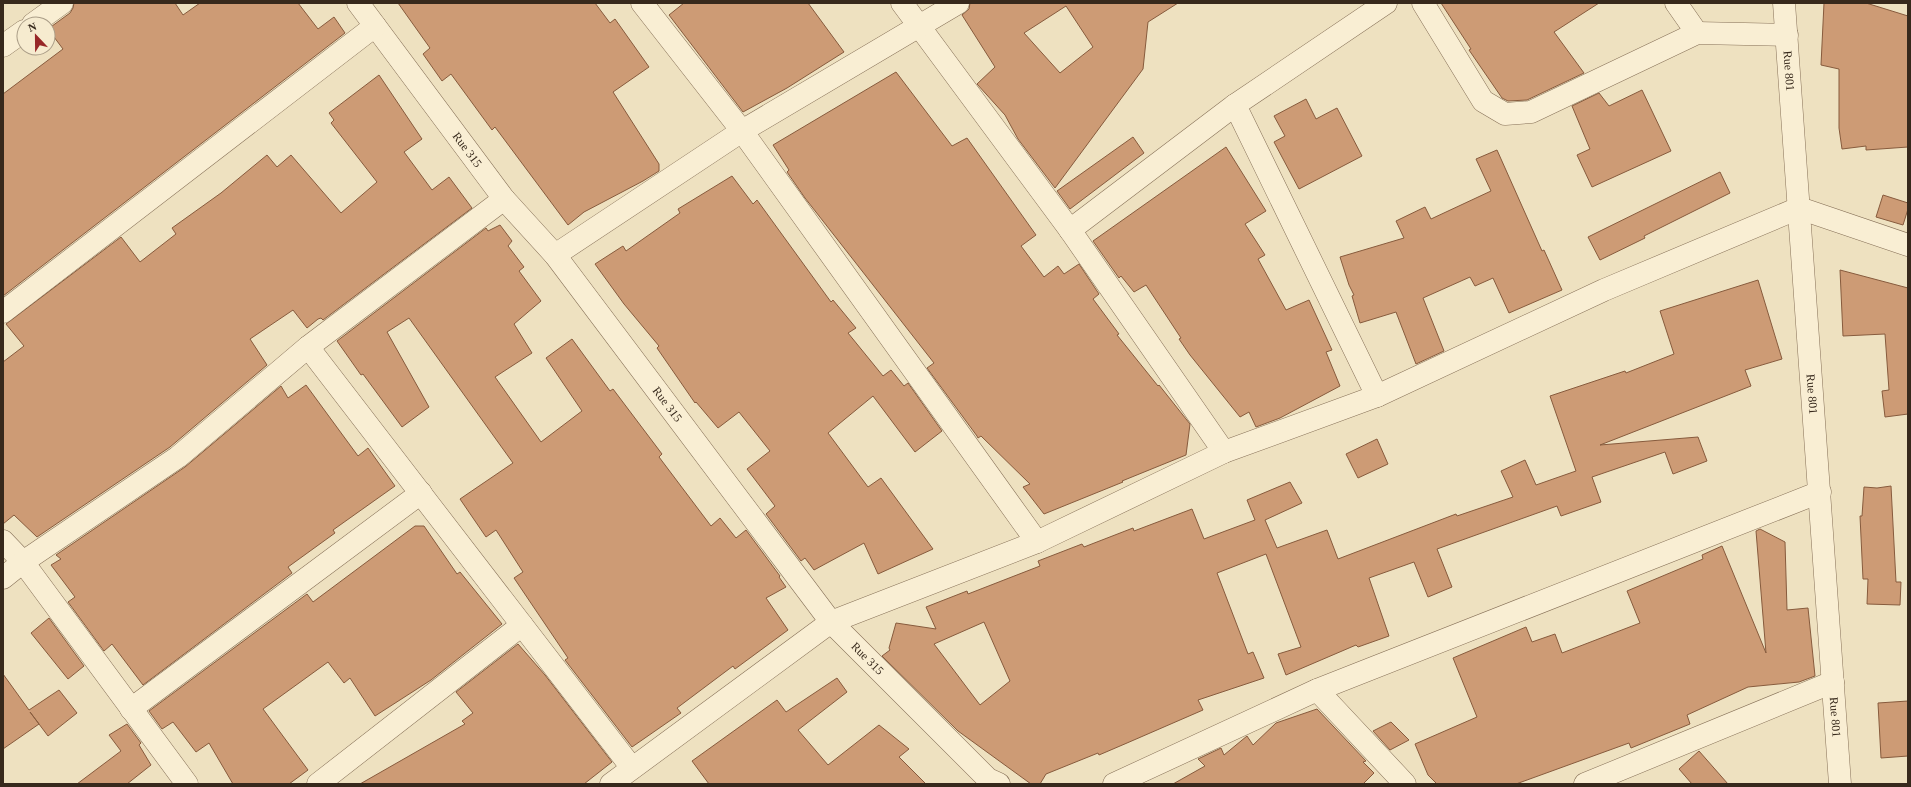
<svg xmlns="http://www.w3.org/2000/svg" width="1911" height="787" viewBox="0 0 1911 787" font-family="Georgia,serif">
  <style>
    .building { fill: #cd9b75; stroke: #875b3d; fill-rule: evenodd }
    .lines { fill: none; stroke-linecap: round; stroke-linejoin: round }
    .minor-casing { stroke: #877158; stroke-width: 23 }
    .minor { stroke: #f9eed3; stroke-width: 22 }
    .labels { text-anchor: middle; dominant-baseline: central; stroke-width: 4; stroke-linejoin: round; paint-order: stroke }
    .street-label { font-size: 12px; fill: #37291c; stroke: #f6ebcf }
  </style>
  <rect width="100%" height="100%" fill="#eee1c0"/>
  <path class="building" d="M74 3H175L183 15 200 3H298L318 29 334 17 345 33 3 296V94L63 49 48 29 70 13 73 8Z
    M398 3H595L610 23 615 19 649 67 613 92 659 164V171L643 181 584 212 568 225 495 127 492 130 451 74 442 81 423 54 430 48Z
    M684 3H808L844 52 787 88 743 112 669 15Z
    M970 3H1178L1148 22 1143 69 1055 188 1018 139 1005 115 977 84 995 67 962 15 969 9ZM1066 6 1093 47 1060 73 1024 33Z
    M1441 3H1599L1554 32 1584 73 1527 100 1508 101 1502 98 1469 50 1471 49Z
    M1824 3H1866L1908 16V147L1866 150V146L1842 149 1839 128V69L1821 65Z
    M896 72 952 146 967 138 1036 235 1021 246 1044 277 1058 266 1064 274 1079 264 1099 294 1093 299 1119 334 1117 335 1158 386 1159 385 1190 424 1186 455 1122 481 1123 482 1044 514 1023 487 1030 484 981 436 978 438 977 436 927 368 934 363 805 198 787 172 789 170 773 145Z
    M379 75 422 139 404 152 432 190 449 177 472 208 323 320 321 318 318 319 307 328 293 310 250 339 267 365 170 447 37 537 14 515 3 524V362L24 346 6 324 121 237 140 262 176 234 172 228 221 193 267 155 277 167 291 155 341 213 377 182 331 123 334 120 329 113Z
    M1642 90 1671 151 1592 187 1577 155 1590 149 1572 106 1599 93 1609 106Z
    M1306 99 1316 119 1337 108 1362 156 1299 189 1274 142 1285 136 1274 116Z
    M1133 137 1144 153 1070 209 1057 191Z
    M1226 147 1266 211 1245 224 1265 255 1258 259 1286 310 1309 300 1332 350 1326 352 1340 386 1280 418 1256 427 1249 412 1240 417 1190 355 1179 339 1181 338 1146 285 1134 292 1121 276 1119 278 1093 241Z
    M1497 150 1542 251 1544 250 1562 290 1509 313 1493 278 1475 286 1470 277 1423 298 1444 351 1416 364 1396 312 1360 323 1352 296 1354 295 1349 285 1340 257 1404 238 1396 221 1425 207 1431 219 1491 191 1476 159Z
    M1720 172 1730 193 1644 236 1645 238 1600 260 1588 237Z
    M732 176 753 204 757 200 831 302 833 300 856 328 848 333 883 376 891 370 904 386 908 383 942 431 915 452 873 396 828 433 868 487 881 478 933 549 878 574 864 543 814 570 805 558 801 561 766 514 775 506 747 469 770 451 739 412 718 428 696 402 695 403 657 348 659 346 624 304 595 264 623 246 626 251 680 213 678 209Z
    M1883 195 1908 203V209L1903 225 1876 217Z
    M500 225 512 241 508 246 524 267 519 271 541 301 514 324 532 353 495 377 541 442 582 411 546 358 572 339 610 391 613 389 662 454 659 457 711 526 720 518 736 538 746 530 780 576 779 577 786 587 766 598 788 630 735 669 733 666 677 708 681 713 632 747 565 660 568 658 514 578 523 572 496 530 486 537 460 499 513 463 409 318 387 332 429 407 402 427 363 374 361 375 337 341 486 228 488 231Z
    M1840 270 1908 288V414L1885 417 1882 391 1889 390 1885 334 1843 336Z
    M1758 280 1782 359 1745 370 1751 386 1600 445 1698 437 1707 461 1673 474 1665 452 1592 477 1601 502 1561 516 1557 506 1437 549 1452 587 1428 597 1414 562 1369 578 1389 636 1358 647 1356 645 1286 675 1278 654 1301 647 1266 554 1217 573 1248 654 1253 652 1264 678 1198 700 1203 710 1127 743 1099 755 1098 753 1046 774 1040 784H1031L958 731 882 656 890 650 889 648 896 623 936 629 926 607 967 591 968 594 1040 566 1038 561 1082 544 1084 547 1133 528 1134 531 1192 509 1204 539 1255 520 1247 500 1290 482 1302 503 1265 520 1277 548 1327 530 1338 559 1456 514 1457 516 1513 497 1501 471 1525 460 1536 485 1576 471 1550 396 1625 371 1626 373 1674 354 1660 311ZM984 622 1010 681 980 705 934 644Z
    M306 385 358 456 368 448 395 486 333 530 335 533 288 567 292 573 143 685 112 644 104 651 68 602 75 597 51 565 61 559 56 555 185 467 281 386 288 398Z
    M1377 439 1388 464 1358 478 1346 454Z
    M1891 486 1896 582H1901L1900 605 1867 604 1868 579H1863L1860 516H1862L1864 487 1877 488Z
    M415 526H424L457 574 460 572 502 624 431 680 375 716 350 678 344 683 328 662 263 709 308 770 289 784H233L209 743 196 752 173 722 162 729 149 711 307 594 313 602Z
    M1760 529 1785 542 1787 610 1808 608 1815 676 1799 682 1748 687 1687 715 1690 724 1631 748 1629 743 1516 784H1437L1428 775 1415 744 1477 717 1453 658 1526 627 1532 642 1555 634 1562 653 1640 623 1627 591 1703 559 1702 555 1722 546 1766 653 1756 531Z
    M49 618 84 666 68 679 31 633Z
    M518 644 545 675 612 762 584 784H360L465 724 462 721 473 713 456 692Z
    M3 674 29 710 59 690 77 713 48 736 30 712 39 724 3 749Z
    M837 678 847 692 798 730 828 765 879 725 909 749 899 757 926 784H709L692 761 777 700 786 712Z
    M1908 701V756L1881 758 1878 703Z
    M1317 709 1366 761 1363 762 1374 773 1363 784H1173L1205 766 1198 759 1221 748 1224 755 1247 736 1253 745 1276 723Z
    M1391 722 1409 740 1390 750 1373 731Z
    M127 724 141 743 139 745 151 765 127 784H77L121 751 109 735Z
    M1699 751 1728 784H1692L1679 769Z"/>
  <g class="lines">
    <g class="minor-casing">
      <g id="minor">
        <path id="s1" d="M358 3 504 199 555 255 831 622 988 779 999 784"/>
        <path d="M642 3 742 131 1037 542"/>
        <path d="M902 3 1070 230 1224 452"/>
        <path d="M1423 3 1483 101 1505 114 1531 112 1697 33 1787 35"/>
        <path d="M1676 3 1697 33"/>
        <path id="s2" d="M1784 3 1840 784"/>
        <path d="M33 24 62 3"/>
        <path d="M3 46 24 31"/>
        <path d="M1235 105 1377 396"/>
        <path d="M1070 230 1235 105 1386 3"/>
        <path d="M555 255 742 131 958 3"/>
        <path d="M3 312 375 26"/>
        <path d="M308 347 632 768"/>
        <path d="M3 541 23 562 187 784"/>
        <path d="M3 578 23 562 178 457 308 347 504 199"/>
        <path d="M1317 690 1405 784"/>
        <path d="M131 709 421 493"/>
        <path d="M318 784 522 625"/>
        <path d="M611 784 831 622 1037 542 1224 452 1377 396 1604 290 1799 208 1908 245"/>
        <path d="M1114 784 1317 690 1820 492"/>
        <path d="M1585 784 1833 682"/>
      </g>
    </g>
    <use href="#minor" class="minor"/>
  </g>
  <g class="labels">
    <g class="street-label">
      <text stroke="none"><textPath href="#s2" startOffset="68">Rue 801</textPath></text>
      <text stroke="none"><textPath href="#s1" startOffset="183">Rue 315</textPath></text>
      <text stroke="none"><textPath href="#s2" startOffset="392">Rue 801</textPath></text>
      <text stroke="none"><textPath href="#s1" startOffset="507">Rue 315</textPath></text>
      <text stroke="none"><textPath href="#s1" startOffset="831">Rue 315</textPath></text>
      <text stroke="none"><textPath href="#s2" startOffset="716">Rue 801</textPath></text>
    </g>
  </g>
  <rect width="1911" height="787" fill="none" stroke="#37291c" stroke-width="8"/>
  <g transform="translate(36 36) rotate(338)"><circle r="19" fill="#f6ebcf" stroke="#aa9d87"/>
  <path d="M0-3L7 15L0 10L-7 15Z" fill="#972727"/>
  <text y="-6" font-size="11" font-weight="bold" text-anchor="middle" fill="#37291c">N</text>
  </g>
</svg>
